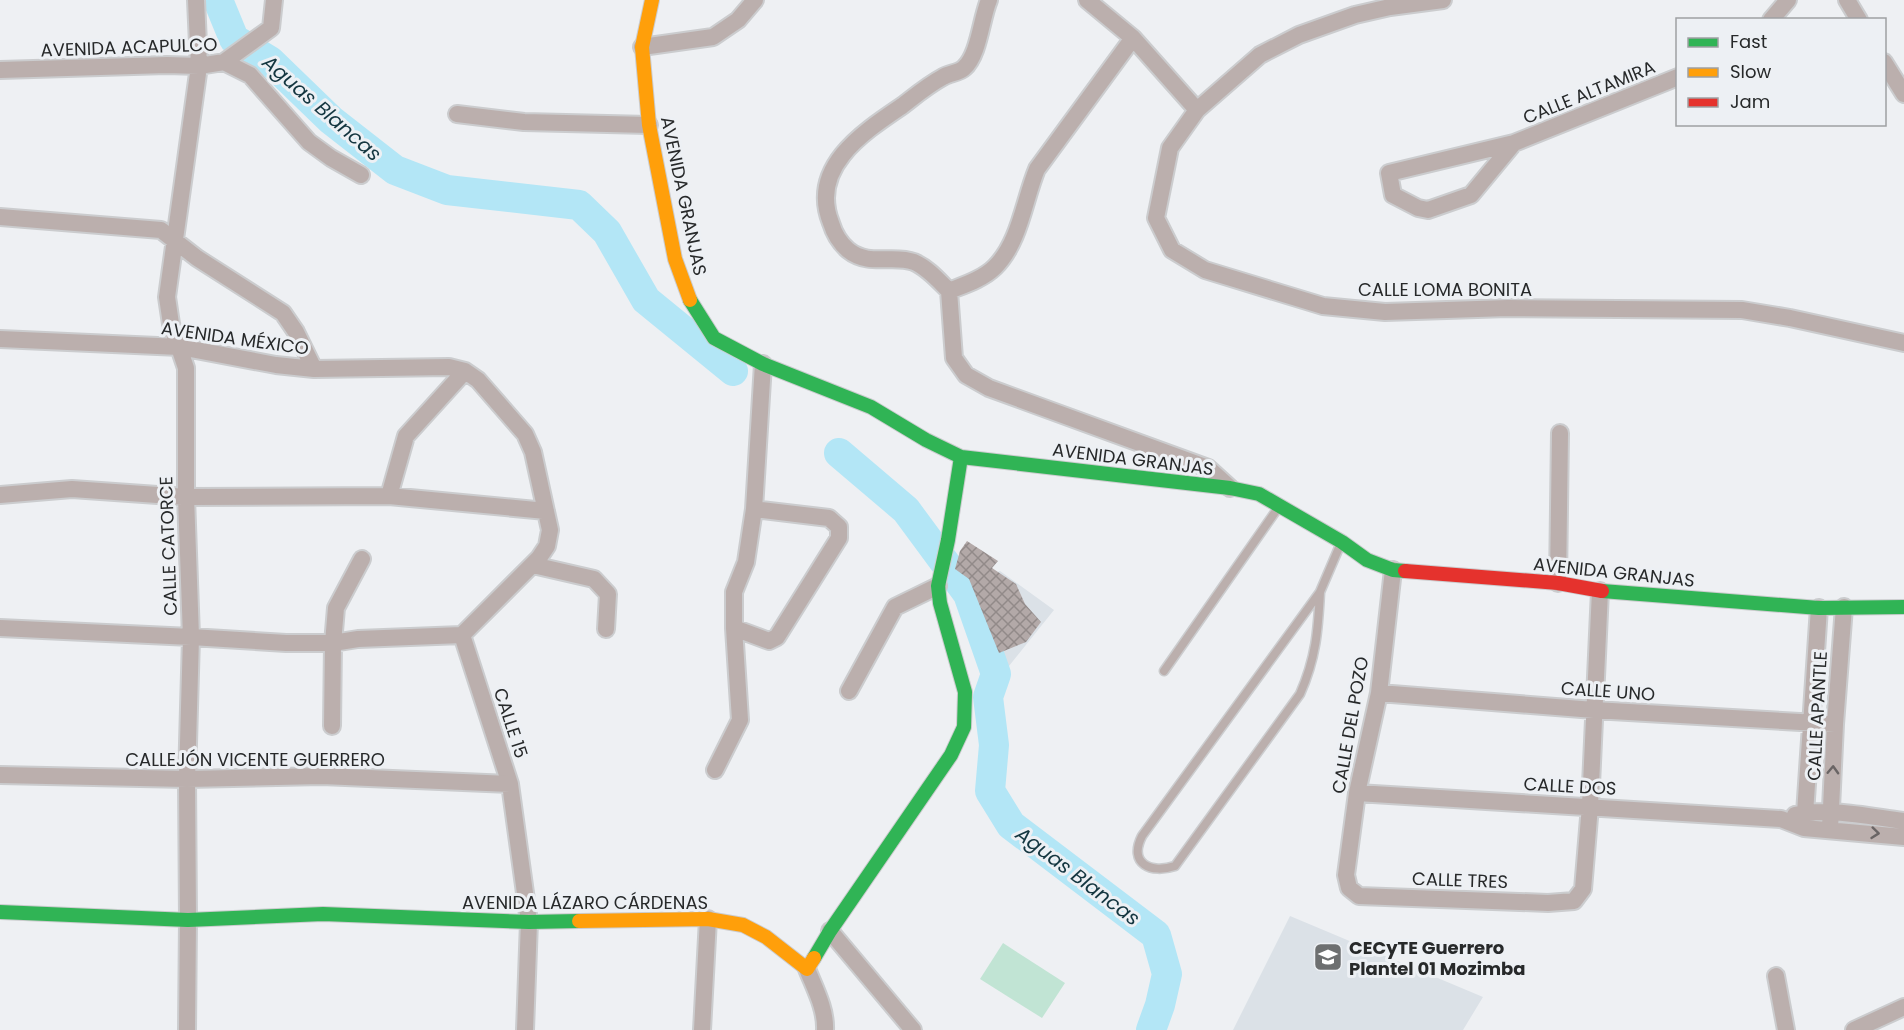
<svg xmlns="http://www.w3.org/2000/svg" width="1904" height="1030" viewBox="0 0 1904 1030" font-family="Poppins,sans-serif">
  <style>
    .built { fill: #dbe1e7 }
    .pitch { fill: #c1e4d4 }
    .lines { fill: none; stroke-linecap: round; stroke-linejoin: round }
    .river { stroke: #b3e6f6; stroke-width: 30 }
    .building { fill: url(#building-cross-hatch) }
    .lane-casing { stroke: #cbccce; stroke-width: 11 }
    .street-casing { stroke: #cbccce; stroke-width: 20 }
    .fast-casing { stroke: #cbccce; stroke-width: 16 }
    .slow-casing { stroke: #cbccce; stroke-width: 16 }
    .jam-casing { stroke: #cbccce; stroke-width: 16 }
    .lane { stroke: #bbafad; stroke-width: 8 }
    .street { stroke: #bbafad; stroke-width: 16 }
    .fast { stroke: #30b455; stroke-width: 14 }
    .slow { stroke: #ff9f0a; stroke-width: 14 }
    .jam { stroke: #e5322d; stroke-width: 14 }
    .oneway { stroke: #6a6565 }
    .labels { text-anchor: middle; dominant-baseline: central; stroke-width: 6; stroke-linejoin: round; paint-order: stroke }
    .street-label { font-size: 18px; fill: #27292a; stroke: #edf0f4 }
    .poi-label { font-size: 18px; font-weight: bold; fill: #27292a; stroke: #edf0f4; text-anchor: start }
    .water-label { font-size: 20px; font-style: italic; fill: #143640; stroke: #edf0f4 }
  </style>
  <defs>
    <pattern id="building-cross-hatch" width="8" height="8" patternUnits="userSpaceOnUse" patternTransform="scale(1.5)"><rect width="8" height="8" fill="#b3a9a8"/><path d="M0 0l8 8M0 8l8-8" fill="none" stroke="#928a89"/></pattern>
  </defs>
  <rect width="100%" height="100%" fill="#eef0f3"/>
  <path class="built" d="M1000 571 1054 610 1005 671 968 584Z
    M1290 916 1483 997 1463 1030H1233Z"/>
  <path class="pitch" d="M1003 943 1065 983 1042 1018 980 979Z"/>
  <g class="lines">
    <path class="river" d="M218 0 234 39 270 61 331 120 395 170 447 190 579 205 607 232 646 300 733 371
      M839 453 906 510 968 594 996 674 988 697 994 745 990 791 1011 825 1156 935 1167 974 1160 1005 1151 1030"/>
  </g>
  <path class="building" d="M967 541 998 561 992 568 1016 584 1025 604 1041 622 1026 642 999 653 969 579 955 569 960 551Z"/>
  <g class="lines">
    <g class="lane-casing">
      <path id="lane" d="M1320 592C1318 631 1316 658 1300 694L1175 866C1151 874 1128 864 1142 836L1320 592 1341 543
        M1164 671 1278 508"/>
    </g>
    <g class="street-casing">
      <path id="street" d="M989 0C981 19 979 55 964 68 959 73 949 73 943 77 928 85 915 96 902 106 862 133 809 168 831 223 834 233 840 243 848 250 869 267 893 254 914 262 928 268 939 281 949 291L954 358 966 375 989 388 1208 468 1230 488
        M1087 0 1133 38 1197 110
        M1443 0 1390 7 1355 15 1299 35 1260 55 1197 110 1170 148 1156 218 1172 250 1205 270 1323 306 1385 312 1508 308 1742 310 1790 318 1904 343
        M1847 0 1859 20
        M1771 20 1788 0
        M642 47 713 37 738 20 755 0
        M224 62 271 28 274 0
        M1884 62 1904 94
        M0 70 167 65 199 66 224 62 250 75 309 142 331 158 361 175
        M457 114 524 122 649 125
        M1514 143 1471 195 1428 210 1418 208 1393 195 1389 173 1514 143 1678 77
        M0 217 161 230 197 258 283 313 296 332 314 369
        M949 291C964 285 983 279 995 267 1020 242 1024 200 1037 169L1133 38
        M0 339 180 347 276 365 314 369 449 367 465 371 478 380 525 434 533 452 550 530 547 546 539 558 462 635 510 784 529 922 525 1030
        M0 495 72 489 186 497 389 496 546 511
        M389 496 406 436 465 371
        M533 565 594 579 608 594 606 629
        M1393 570 1379 693 1357 793 1346 875 1349 888 1359 896 1548 903 1574 901 1583 889 1590 806 1600 591
        M1558 583 1560 433
        M0 628 191 637 286 643H333L358 639 462 635
        M734 628 769 641 777 637 839 538V527L829 518 754 509
        M849 691 895 607 938 586
        M1379 693 1594 710 1835 724
        M332 726 333 643 336 608 362 559
        M715 770 740 720 734 628V592L746 562 754 509 763 364
        M0 775 187 779 322 776 510 784
        M1357 793 1781 819 1804 828 1904 837
        M1795 815C1827 807 1871 817 1904 821
        M1804 828 1819 608
        M1830 829 1835 724 1844 607
        M830 931 913 1030
        M807 969C815 989 826 1009 825 1030
        M1776 976 1786 1030
        M187 1030 188 920 187 779 191 637 186 497V368L171 324 167 297 199 66 196 0
        M702 1030 708 919
        M1854 1030 1904 1007"/>
    </g>
    <g class="fast-casing">
      <path id="fast" d="M690 300 714 338 763 364 871 407 926 440 961 457 1230 488 1259 494 1342 542 1367 560 1393 570 1405 571
        M1602 591 1819 608 1904 607
        M0 912 188 920 323 914 529 922 579 921
        M814 958 830 931 951 755 964 727 965 692 940 603 938 586 948 540 961 457"/>
    </g>
    <g class="slow-casing">
      <path id="slow" d="M652 0 642 47 649 125 675 259 690 300
        M579 921 708 919 743 925 766 937 807 969 814 958"/>
    </g>
    <g class="jam-casing">
      <path id="jam" d="M1405 571 1558 583 1602 591"/>
    </g>
    <use href="#lane" class="lane"/>
    <use href="#street" class="street"/>
    <use href="#fast" class="fast"/>
    <use href="#slow" class="slow"/>
    <use href="#jam" class="jam"/>
  </g>
  <defs><path id="oneway-chevron" d="M-2-3.5L2.5 0L-2 3.5" fill="none" stroke-width="1.6" stroke-linecap="round" stroke-linejoin="round" transform="scale(1.5)"/></defs>
  <g class="oneway">
    <use href="#oneway-chevron" transform="translate(1833 770) rotate(-88)"/>
    <use href="#oneway-chevron" transform="translate(1875 833) rotate(6)"/>
  </g>
  <defs>
    <g id="school-square" transform="scale(1.5)"><rect x="-9" y="-9" width="18" height="18" rx="4" fill="#6d6f70" stroke="#edf0f4"/><path d="M0-5L7-2L0 1L-7-2ZM-4 1L0 2.5L4 1V4Q0 6-4 4Z" fill="#fff"/></g>
  </defs>
  <g fill-rule="evenodd">
    <use href="#school-square" x="1328" y="957"/>
  </g>
  <g class="labels">
    <g class="street-label">
      <text transform="translate(129 47) rotate(-2)">AVENIDA ACAPULCO</text>
      <text transform="translate(1589 92) rotate(-22)">CALLE ALTAMIRA</text>
      <text transform="translate(684 196) rotate(78)">AVENIDA GRANJAS</text>
      <text x="1445" y="289">CALLE LOMA BONITA</text>
      <text transform="translate(235 338) rotate(8)">AVENIDA MÉXICO</text>
      <text transform="translate(1133 459) rotate(7)">AVENIDA GRANJAS</text>
      <text transform="translate(168 546) rotate(-92)">CALLE CATORCE</text>
      <text transform="translate(1614 572) rotate(6)">AVENIDA GRANJAS</text>
      <text transform="translate(1608 691) rotate(4)">CALLE UNO</text>
      <text transform="translate(1817 716) rotate(-87)">CALLE APANTLE</text>
      <text transform="translate(511 723) rotate(72)">CALLE 15</text>
      <text transform="translate(1350 725) rotate(-80)">CALLE DEL POZO</text>
      <text x="255" y="759">CALLEJÓN VICENTE GUERRERO</text>
      <text transform="translate(1570 786) rotate(3)">CALLE DOS</text>
      <text transform="translate(1460 880) rotate(2)">CALLE TRES</text>
      <text x="585" y="902">AVENIDA LÁZARO CÁRDENAS</text>
    </g>
    <g class="poi-label">
      <text x="1349" y="947">CECyTE Guerrero<tspan x="1349" dy="21">Plantel 01 Mozimba</tspan></text>
    </g>
    <g class="water-label">
      <text transform="translate(322 108) rotate(41)">Aguas Blancas</text>
      <text transform="translate(1078 876) rotate(37)">Aguas Blancas</text>
    </g>
  </g>
  <rect x="1676" y="18" width="210" height="108" fill="#edf0f4" stroke="#9ea0a3" stroke-width="1.5"/>
  <rect x="1688" y="38" width="30" height="9" fill="#30b455" stroke="#9ea0a3" stroke-width="1.5"/>
  <text x="1730" y="48" font-size="18" fill="#27292a">Fast</text>
  <rect x="1688" y="68" width="30" height="9" fill="#ff9f0a" stroke="#9ea0a3" stroke-width="1.5"/>
  <text x="1730" y="78" font-size="18" fill="#27292a">Slow</text>
  <rect x="1688" y="98" width="30" height="9" fill="#e5322d" stroke="#9ea0a3" stroke-width="1.5"/>
  <text x="1730" y="108" font-size="18" fill="#27292a">Jam</text>
</svg>
